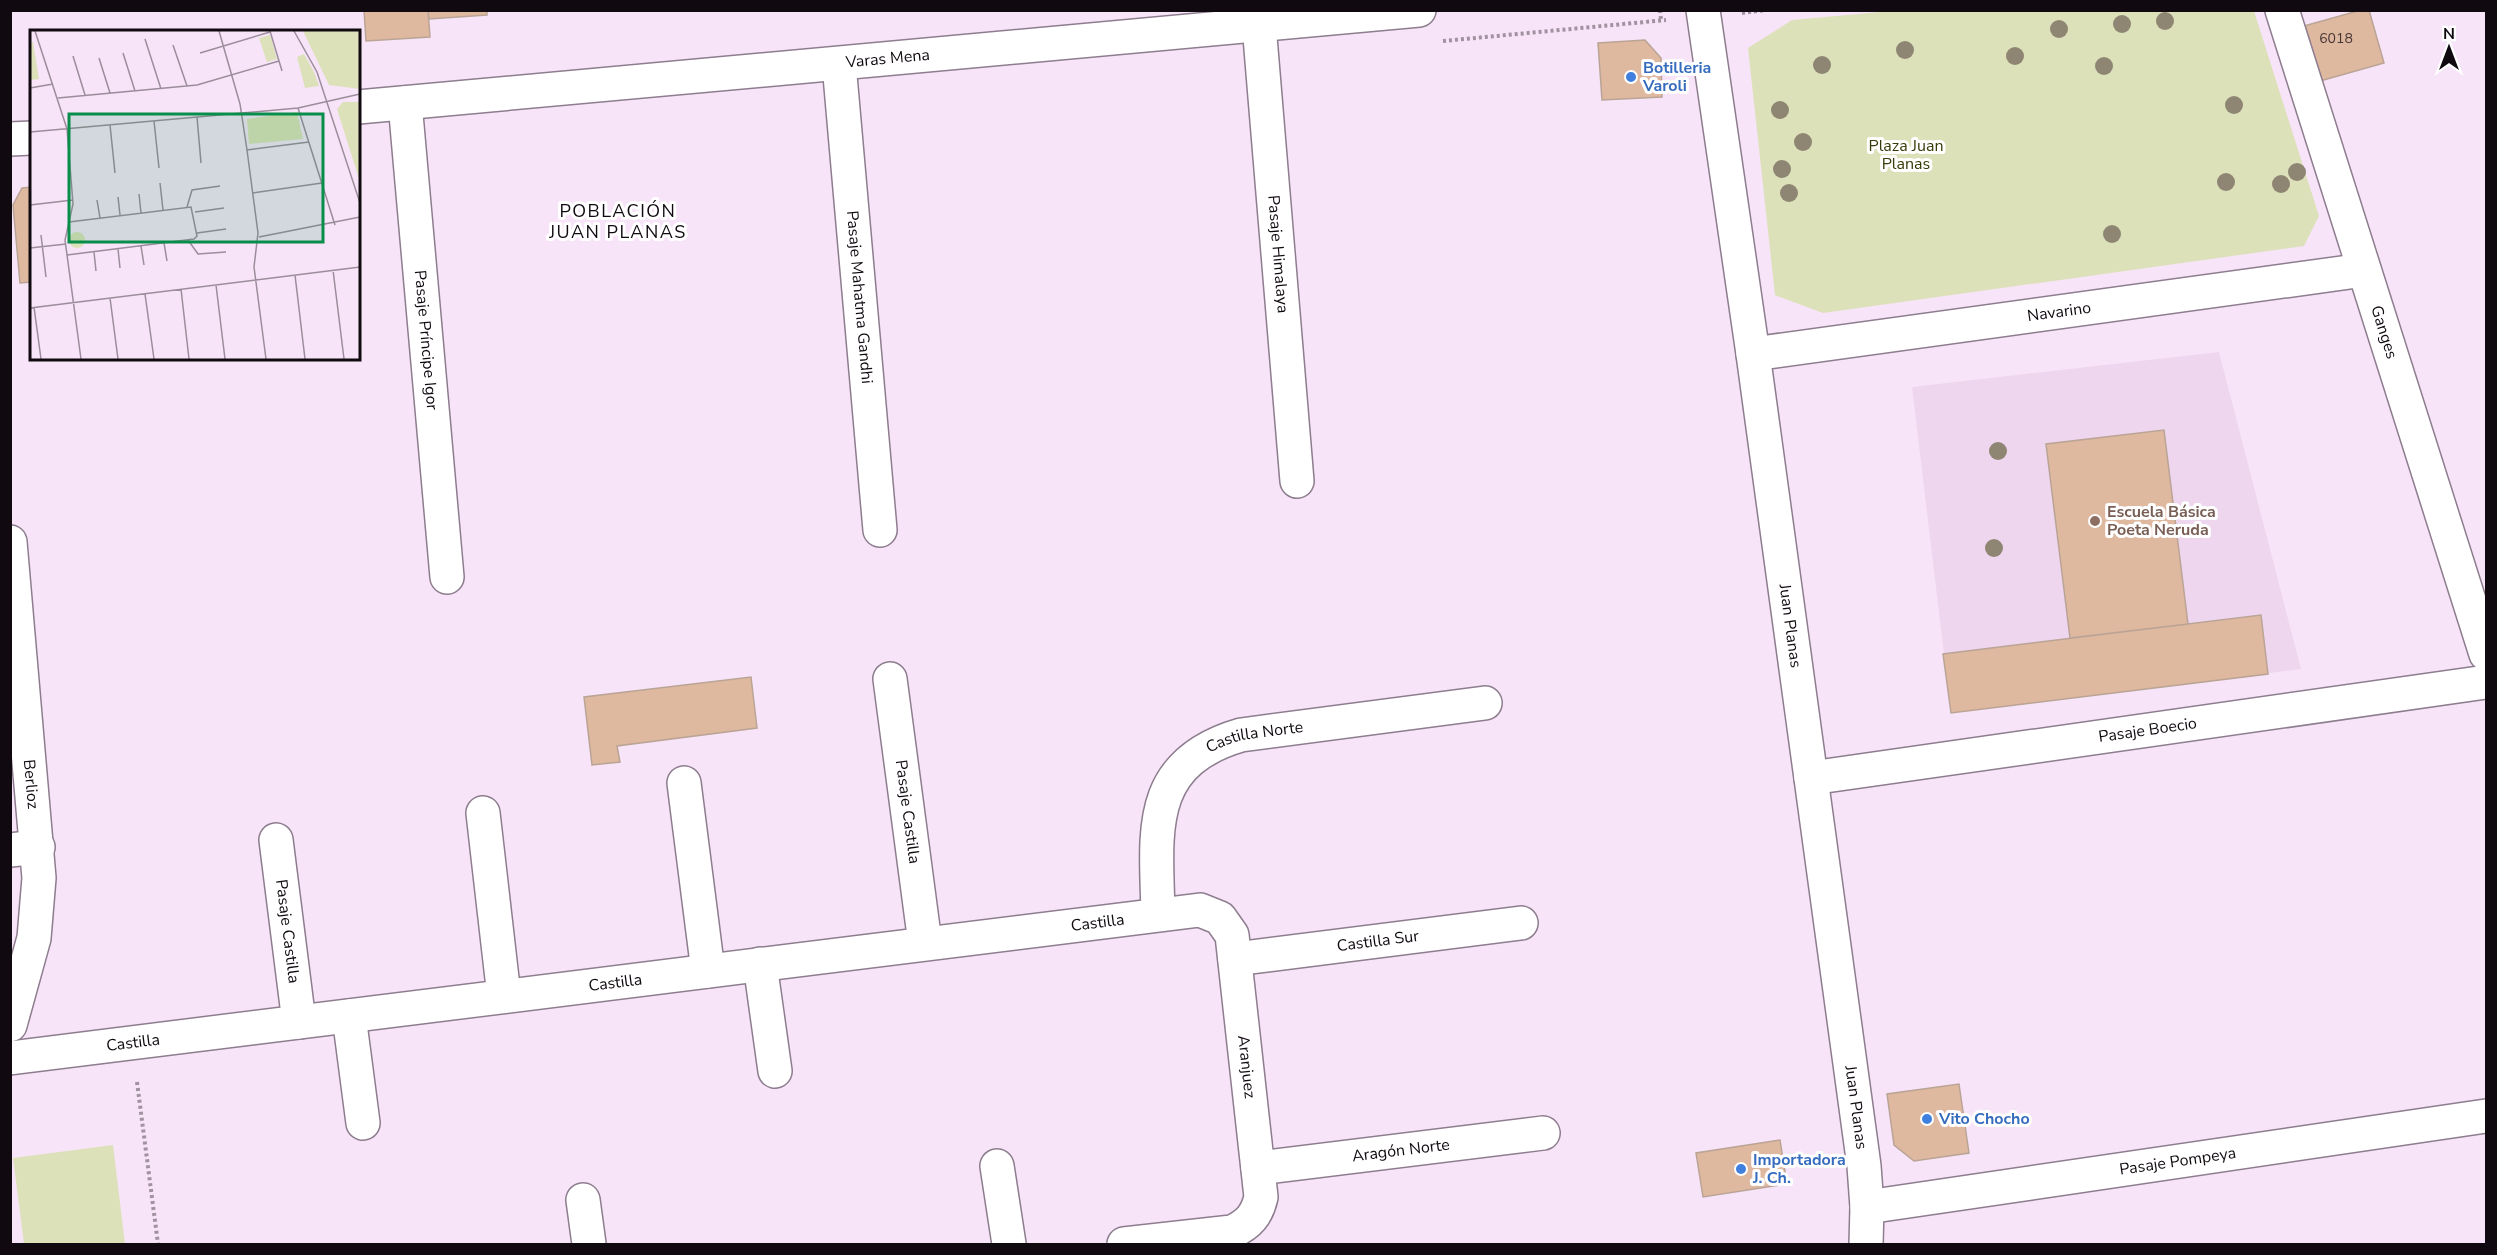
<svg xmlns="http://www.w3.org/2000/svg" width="2497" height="1255" viewBox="0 0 2497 1255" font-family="'Nunito Sans',sans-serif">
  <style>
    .built { fill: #eed6ef }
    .green { fill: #dde1ba }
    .building { fill: #dfb8a0; stroke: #baa496; stroke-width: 1.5 }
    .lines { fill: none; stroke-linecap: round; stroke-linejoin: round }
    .minor-casing { stroke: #8d7d8e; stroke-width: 36 }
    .tertiary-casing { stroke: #8d7d8e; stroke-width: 36 }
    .path { stroke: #a192a1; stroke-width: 4; stroke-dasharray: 3 3; stroke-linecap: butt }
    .minor { stroke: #fff; stroke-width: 33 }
    .tertiary { stroke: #fff; stroke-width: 33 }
    .tree { fill: #8e8673 }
    .shop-dot { fill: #3f7fe0; stroke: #fff; stroke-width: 2 }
    .education-dot { fill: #8d6e63; stroke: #fff; stroke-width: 2 }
    .labels { text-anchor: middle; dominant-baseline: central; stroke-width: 6; stroke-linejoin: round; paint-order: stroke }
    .number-label { font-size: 14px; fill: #443634 }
    .street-label { font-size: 16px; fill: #100a10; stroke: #fff }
    .shop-label { font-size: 16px; font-weight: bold; fill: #366cbe; stroke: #fff; text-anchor: start }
    .park-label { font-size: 16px; fill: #383a07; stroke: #fff }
    .education-label { font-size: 16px; font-weight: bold; fill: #785e54; stroke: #fff; text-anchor: start }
    .neighbourhood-label { font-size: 18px; letter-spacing: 1.5px; fill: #100a10; stroke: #fff }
    .inset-road { fill: none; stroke: #9b8d9b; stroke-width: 1.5 }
    .view { fill: #088d4b; fill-opacity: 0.15; stroke: #088d4b; stroke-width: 3 }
    .inset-edge { fill: none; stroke: #100a10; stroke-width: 3 }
  </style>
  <rect width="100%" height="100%" fill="#f7e4f8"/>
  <path class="built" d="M2219 352 2301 669 1951 713 1912 387Z"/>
  <path class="green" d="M1902 10 2254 11 2319 216 2304 246 1823 313 1775 295 1748 48 1792 20Z
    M113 1145 125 1244H24L13 1158Z"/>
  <path class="building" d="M364 10H428L430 37 366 41Z
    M428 10H487V15L429 19Z
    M2361 10H2369L2384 63 2320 81 2304 26Z
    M1645 40 1661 58 1662 97 1602 100 1598 43Z
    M32 187V282L20 283 13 205 22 188Z
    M2164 430 2188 624 2070 638 2046 444Z
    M2261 615 2268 674 1951 713 1943 654Z
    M751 677 757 728 617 746 620 762 592 765 584 697Z
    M1959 1084 1969 1153 1914 1161 1894 1145 1887 1094Z
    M1780 1140 1787 1184 1703 1197 1696 1153Z"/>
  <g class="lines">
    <g class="minor-casing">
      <g id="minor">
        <path id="s1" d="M1703 10 1753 354 1864 1166 1867 1207 1866 1244"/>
        <path id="s2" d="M2282 10 2486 654"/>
        <path id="s3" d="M1259 25 1297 481"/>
        <path id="s4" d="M839 64 880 530"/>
        <path id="s5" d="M405 103 447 577"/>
        <path id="s6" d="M1753 354 2364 270"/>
        <path id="s7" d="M10 542 39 878 34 938 10 1025"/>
        <path id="s8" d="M890 679 925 943"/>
        <path id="s9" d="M1811 778 2486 682"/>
        <path d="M684 783 708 971"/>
        <path d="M483 813 504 996"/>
        <path id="s10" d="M276 840 299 1022"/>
        <path d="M10 850 38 847"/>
        <path id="s11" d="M1158 913C1156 831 1145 763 1241 735L1485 703"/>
        <path id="s12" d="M1235 959 1521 923"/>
        <path d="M760 964 775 1071"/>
        <path d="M349 1016 363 1123"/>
        <path id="s13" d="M10 1058 1200 910 1220 918 1232 935 1261 1197C1257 1215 1249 1224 1232 1232L1124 1244"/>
        <path d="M997 1166 1009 1244"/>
        <path id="s14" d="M1258 1168 1543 1133"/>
        <path d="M583 1200 589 1244"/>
        <path id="s15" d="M1867 1207 2486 1116"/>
      </g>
    </g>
    <g class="tertiary-casing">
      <g id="tertiary">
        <path id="s16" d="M358 107 1419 10"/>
        <path d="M10 139 32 138"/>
      </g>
    </g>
    <path class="path" d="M1660 10 1661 20
      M1742 13 1766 10
      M1443 41 1666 20
      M137 1082 158 1244"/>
    <use href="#minor" class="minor"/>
    <use href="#tertiary" class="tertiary"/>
  </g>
  <g class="tree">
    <circle cx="2165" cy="21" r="9"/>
    <circle cx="2122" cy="24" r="9"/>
    <circle cx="2059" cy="29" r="9"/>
    <circle cx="1905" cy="50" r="9"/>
    <circle cx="2015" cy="56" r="9"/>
    <circle cx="1822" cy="65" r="9"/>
    <circle cx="2104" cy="66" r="9"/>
    <circle cx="2234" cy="105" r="9"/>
    <circle cx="1780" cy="110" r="9"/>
    <circle cx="1803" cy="142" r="9"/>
    <circle cx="1782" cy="169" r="9"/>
    <circle cx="2297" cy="172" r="9"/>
    <circle cx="2226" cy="182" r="9"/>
    <circle cx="2281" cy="184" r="9"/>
    <circle cx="1789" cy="193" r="9"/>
    <circle cx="2112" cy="234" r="9"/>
    <circle cx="1998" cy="451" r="9"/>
    <circle cx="1994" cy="548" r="9"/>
  </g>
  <g class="shop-dot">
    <circle cx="1631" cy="77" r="6"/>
    <circle cx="1927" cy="1119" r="6"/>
    <circle cx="1741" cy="1169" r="6"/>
  </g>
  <circle class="education-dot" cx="2095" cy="521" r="6"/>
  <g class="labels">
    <g class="number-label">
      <text x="2336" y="38">6018</text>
    </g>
    <g class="street-label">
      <text stroke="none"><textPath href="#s16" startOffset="532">Varas Mena</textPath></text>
      <text stroke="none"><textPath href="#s3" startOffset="230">Pasaje Himalaya</textPath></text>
      <text stroke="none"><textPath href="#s4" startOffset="234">Pasaje Mahatma Gandhi</textPath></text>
      <text stroke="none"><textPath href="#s6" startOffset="309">Navarino</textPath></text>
      <text stroke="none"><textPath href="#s2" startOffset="338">Ganges</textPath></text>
      <text stroke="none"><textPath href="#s5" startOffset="238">Pasaje Príncipe Igor</textPath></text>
      <text stroke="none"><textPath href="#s1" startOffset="622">Juan Planas</textPath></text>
      <text stroke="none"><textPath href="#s9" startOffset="340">Pasaje Boecio</textPath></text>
      <text stroke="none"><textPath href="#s11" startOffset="232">Castilla Norte</textPath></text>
      <text stroke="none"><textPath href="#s7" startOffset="243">Berlioz</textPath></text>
      <text stroke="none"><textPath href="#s8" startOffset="134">Pasaje Castilla</textPath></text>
      <text stroke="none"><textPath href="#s13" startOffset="1096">Castilla</textPath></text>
      <text stroke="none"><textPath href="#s10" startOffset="92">Pasaje Castilla</textPath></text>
      <text stroke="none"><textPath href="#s12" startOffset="144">Castilla Sur</textPath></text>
      <text stroke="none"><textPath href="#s13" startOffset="610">Castilla</textPath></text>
      <text stroke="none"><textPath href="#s13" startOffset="124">Castilla</textPath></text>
      <text stroke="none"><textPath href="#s13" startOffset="1374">Aranjuez</textPath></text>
      <text stroke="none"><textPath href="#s1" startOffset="1108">Juan Planas</textPath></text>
      <text stroke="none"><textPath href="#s14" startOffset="144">Aragón Norte</textPath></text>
      <text stroke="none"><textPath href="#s15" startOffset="314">Pasaje Pompeya</textPath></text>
    </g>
    <g class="shop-label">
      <text x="1643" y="68">Botilleria<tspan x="1643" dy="18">Varoli</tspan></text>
      <text x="1939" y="1119">Vito Chocho</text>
      <text x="1753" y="1160">Importadora<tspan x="1753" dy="18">J. Ch.</tspan></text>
    </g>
    <g class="park-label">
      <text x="1906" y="146">Plaza Juan<tspan x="1906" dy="18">Planas</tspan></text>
    </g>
    <g class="education-label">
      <text x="2107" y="512">Escuela Básica<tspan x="2107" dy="18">Poeta Neruda</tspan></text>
    </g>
    <g class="neighbourhood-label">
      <text x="618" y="211">POBLACIÓN<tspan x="618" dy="21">JUAN PLANAS</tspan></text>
    </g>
  </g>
  <g transform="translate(30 30)">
    <rect width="330" height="330" fill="#f7e4f8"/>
    <path d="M273 1H330V59L299 55ZM240 5 247 29 237 32 229 8ZM3 12 9 49 0 50V13ZM274 24 284 42 289 56 275 58 267 27ZM313 72H330V152L307 79ZM267 82 273 109 219 114 217 89ZM39 210a8 8 0 1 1 16 0a8 8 0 1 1-16 0Z" fill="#dde1ba"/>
    <path class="inset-road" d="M5 1 37 99 43 174 35 210 51 329M189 1 210 74 217 120 228 203 224 237 236 329M240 1 252 41M264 1 287 42 330 173M115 9 131 59M143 15 157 56M93 23 105 61M170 23 240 2M43 26 55 65M69 28 80 63M0 58 23 54M28 68 167 55 249 31M268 78 305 195M167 87 171 133M124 91 129 138M80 95 85 143M0 102 268 78 330 64M217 120 279 112M130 153 133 180M223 163 292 153M109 164 111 183M88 167 90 185M67 170 70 188M0 175 43 170M157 177 162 160 190 156M165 182 194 178M167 203 196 199M11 205 16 247M229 207 330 187M158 210 168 224 196 222M134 213 137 231M111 216 114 235M0 218 36 214M88 219 90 238M64 222 66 241M37 225 164 209 167 206 161 177 39 192M303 240 314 329M265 245 275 329M186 255 195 329M151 259 159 329M115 264 124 329M80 268 88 329M4 277 11 329M0 278 330 237"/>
    <path class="view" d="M39 84H293V212H39Z"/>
    <rect width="330" height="330" class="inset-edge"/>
  </g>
  <rect width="2497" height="1255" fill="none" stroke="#100a10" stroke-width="24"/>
  <g transform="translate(2449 48)" stroke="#ffffff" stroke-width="4.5" paint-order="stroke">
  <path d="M0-4.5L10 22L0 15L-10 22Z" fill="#100a10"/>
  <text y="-9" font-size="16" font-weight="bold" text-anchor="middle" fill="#100a10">N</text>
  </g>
</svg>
